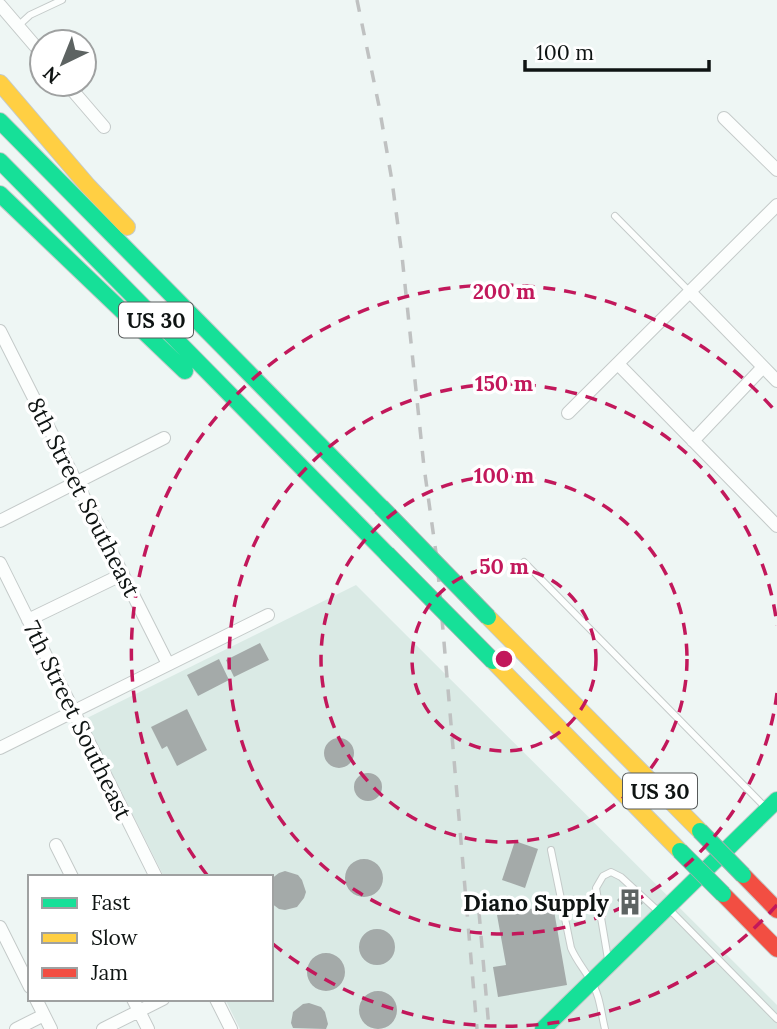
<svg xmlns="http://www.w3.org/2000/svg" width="777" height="1029" viewBox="0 0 777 1029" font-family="Lora,serif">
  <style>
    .built { fill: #daeae5 }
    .building { fill: #a4aaa9 }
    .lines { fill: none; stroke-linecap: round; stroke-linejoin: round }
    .lane-casing { stroke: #c4cac9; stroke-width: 8 }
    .street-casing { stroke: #c4cac9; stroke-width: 14 }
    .fast-casing { stroke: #c4cac9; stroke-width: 18 }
    .slow-casing { stroke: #c4cac9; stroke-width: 18 }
    .jam-casing { stroke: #c4cac9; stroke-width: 18 }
    .lane { stroke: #fcfefd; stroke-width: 6 }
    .street { stroke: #fcfefd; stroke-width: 12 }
    .fast { stroke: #16e098; stroke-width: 16 }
    .slow { stroke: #ffcf43; stroke-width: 16 }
    .jam { stroke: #f24e42; stroke-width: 16 }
    .rail { stroke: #bfc1c1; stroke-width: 3.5; stroke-dasharray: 12 12; stroke-linecap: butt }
    .fast-bridge-casing { stroke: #9bb3af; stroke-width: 18; stroke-linecap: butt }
    .fast-bridge { stroke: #16e098; stroke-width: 16 }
    .ring { fill: none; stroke: #c2185b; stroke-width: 3.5; stroke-dasharray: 12 9 }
    .labels { text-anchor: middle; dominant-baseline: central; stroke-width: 7; stroke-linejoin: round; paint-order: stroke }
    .shield { fill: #fff; stroke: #575a5a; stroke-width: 2 }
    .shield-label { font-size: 21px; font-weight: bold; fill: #0f1413 }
    .street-label { font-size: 23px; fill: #0f1413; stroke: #fff }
    .poi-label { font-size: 23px; font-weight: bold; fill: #0f1413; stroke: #fff; text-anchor: end }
    .centre { fill: #c2185b; stroke: #fff; stroke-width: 3.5 }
    .ring-label { font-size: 21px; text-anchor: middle; font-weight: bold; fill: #c2185b; stroke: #fff; stroke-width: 7; stroke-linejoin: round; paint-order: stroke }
  </style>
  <rect width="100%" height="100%" fill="#eef6f4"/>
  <path class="built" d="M356 585 777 1005V1029H240L225 999H271V877H164L85 719Z"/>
  <path class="building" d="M260 643 269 660 234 677 226 660Z
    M219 659 229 680 198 696 187 675Z
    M187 709 207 750 177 766 167 746 162 749 151 727Z
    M324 753a15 15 0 1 1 30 0a15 15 0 1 1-30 0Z
    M354 787a14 14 0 1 1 28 0a14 14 0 1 1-28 0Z
    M515 841 538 849 525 888 502 880Z
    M345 878a19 19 0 1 1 38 0a19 19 0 1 1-38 0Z
    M285 871 298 875 302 880 306 892 304 898 297 907 285 910 279 909 271 903V879L279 873Z
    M628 889 643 903 631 915 617 900Z
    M553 905 567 985 498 997 493 967 506 965 497 915Z
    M359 947a18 18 0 1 1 36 0a18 18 0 1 1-36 0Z
    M307 972a19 19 0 1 1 38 0a19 19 0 1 1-38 0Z
    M359 1010a19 19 0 1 1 38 0a19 19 0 1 1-38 0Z
    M309 1003 321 1007 325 1012 328 1024 326 1029 293 1028 291 1023 293 1012 303 1004Z"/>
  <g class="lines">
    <g class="lane-casing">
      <path id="lane" d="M18 26 30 15 62 0
        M615 216 689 291
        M524 562 766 808
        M551 850 571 948C576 960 584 969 591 981 600 995 601 1013 605 1029
        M668 908 777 1019
        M608 959 596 888 603 876 611 872 621 877 658 911"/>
    </g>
    <g class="street-casing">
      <path id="street" d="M0 5 42 54
        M67 84 104 127
        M724 118 777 170
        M690 292 777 381
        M0 331 168 664
        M618 364 777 526
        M568 413 777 205
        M693 441 763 367
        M0 521 164 438
        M0 563 156 877
        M28 620 123 574
        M0 748 268 615
        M56 845 72 877
        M0 927 30 987
        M36 999 51 1029
        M133 999 148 1029
        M216 999 231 1029
        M16 1029 44 1015
        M103 1029 163 999"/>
    </g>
    <g class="fast-casing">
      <path id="fast" d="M0 121 381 507
        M0 161 387 554
        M0 194 185 371
        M543 1029 777 800"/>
    </g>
    <g class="slow-casing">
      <path id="slow" d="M0 83 88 186 127 227
        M488 617 700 831
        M493 661 680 851"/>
    </g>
    <g class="jam-casing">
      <path id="jam" d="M743 875 777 910
        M723 894 777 949"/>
    </g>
    <use href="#lane" class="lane"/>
    <use href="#street" class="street"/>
    <use href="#fast" class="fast"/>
    <use href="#slow" class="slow"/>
    <use href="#jam" class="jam"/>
    <path class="rail" d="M357 0 379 106 392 181 402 256 424 467 437 560 477 1029
      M479 912 489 1029"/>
    <g class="fast-bridge-casing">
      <path id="fast-bridge" d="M381 507 488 617
        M387 554 493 661
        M700 831 743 875
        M680 851 723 894"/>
    </g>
    <use href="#fast-bridge" class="fast-bridge"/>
  </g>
  <g class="ring">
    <circle cx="504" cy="659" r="92"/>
    <circle cx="504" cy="659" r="183"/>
    <path d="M777 693A275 275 0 1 1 777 625"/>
    <path d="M777 905A367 367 0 0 1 273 944M207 875A367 367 0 0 1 777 413"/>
  </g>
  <defs>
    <g id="building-bare" transform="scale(2.1)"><path d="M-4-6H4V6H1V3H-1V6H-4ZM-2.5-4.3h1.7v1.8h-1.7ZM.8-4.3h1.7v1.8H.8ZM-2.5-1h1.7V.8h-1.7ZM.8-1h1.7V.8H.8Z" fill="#5d6362" stroke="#fff" stroke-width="2.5" paint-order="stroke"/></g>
  </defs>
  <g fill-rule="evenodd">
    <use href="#building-bare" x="630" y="902"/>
  </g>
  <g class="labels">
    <g class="shield">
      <rect x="119" y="302.5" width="74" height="35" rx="5"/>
      <rect x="623" y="773.5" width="74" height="35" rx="5"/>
    </g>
    <g class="shield-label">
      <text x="156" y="320">US 30</text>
      <text x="660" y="791">US 30</text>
    </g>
    <g class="street-label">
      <text transform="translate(84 497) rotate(63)">8th Street Southeast</text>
      <text transform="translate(78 720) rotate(64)">7th Street Southeast</text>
    </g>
    <g class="poi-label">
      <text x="609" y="902">Diano Supply</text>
    </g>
  </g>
  <circle cx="504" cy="659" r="10" class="centre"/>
  <g class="ring-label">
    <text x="504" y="299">200 m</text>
    <text x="504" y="391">150 m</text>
    <text x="504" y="483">100 m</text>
    <text x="504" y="574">50 m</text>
  </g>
  <rect x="28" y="875" width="245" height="126" fill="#ffffff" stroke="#9fa1a1" stroke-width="2"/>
  <rect x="42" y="898" width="35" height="10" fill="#16e098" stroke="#9fa1a1" stroke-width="2"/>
  <text x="91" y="910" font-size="21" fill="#0f1413">Fast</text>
  <rect x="42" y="933" width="35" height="10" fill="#ffcf43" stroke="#9fa1a1" stroke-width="2"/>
  <text x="91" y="945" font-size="21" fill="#0f1413">Slow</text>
  <rect x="42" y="968" width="35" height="10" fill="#f24e42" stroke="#9fa1a1" stroke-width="2"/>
  <text x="91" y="980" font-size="21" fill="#0f1413">Jam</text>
  <g transform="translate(63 63) rotate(223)"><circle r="33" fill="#ffffff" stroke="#9fa1a1" stroke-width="2"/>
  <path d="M0-5L12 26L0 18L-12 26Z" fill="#5d6362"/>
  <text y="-10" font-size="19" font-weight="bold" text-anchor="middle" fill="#0f1413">N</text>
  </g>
  <path d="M525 60v10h184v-10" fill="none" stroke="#0f1413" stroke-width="3.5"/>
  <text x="536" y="60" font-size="21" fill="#0f1413" stroke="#ffffff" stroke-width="5" paint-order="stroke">100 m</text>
</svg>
